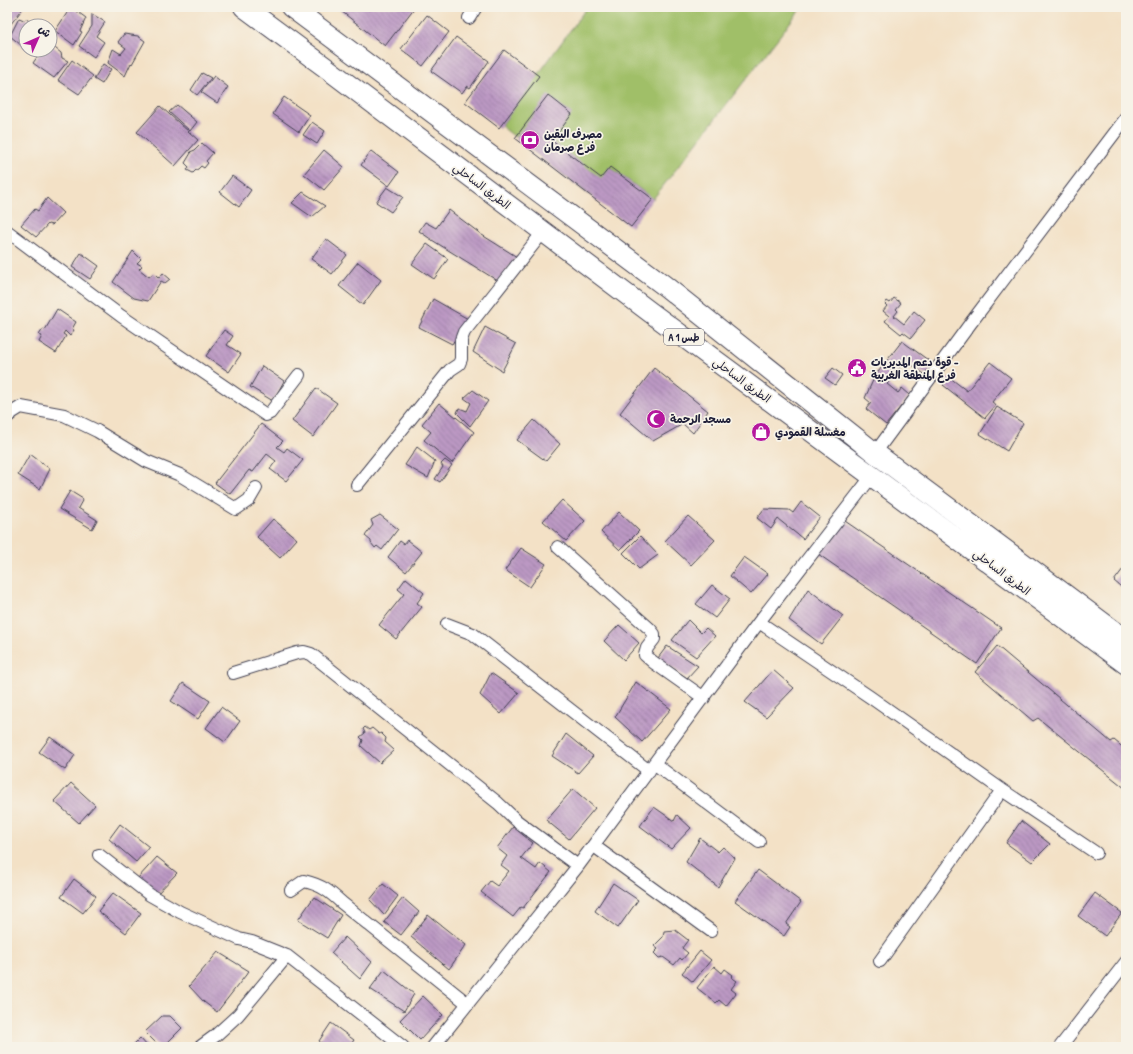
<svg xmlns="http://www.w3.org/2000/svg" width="1133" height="1054" viewBox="0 0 1133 1054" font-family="'Patrick Hand','Playpen Sans Arabic',sans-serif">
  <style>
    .pitch { fill: #a0bf67; stroke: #617051 }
    .building { fill: url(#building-back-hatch) }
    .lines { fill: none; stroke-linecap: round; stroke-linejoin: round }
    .minor-casing { stroke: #413f50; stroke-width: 14 }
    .trunk-casing { stroke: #413f50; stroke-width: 22 }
    .minor { stroke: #fff; stroke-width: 12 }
    .trunk { stroke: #fff; stroke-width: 20 }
    .labels { text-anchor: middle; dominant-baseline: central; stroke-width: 3.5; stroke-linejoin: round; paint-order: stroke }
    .shield { fill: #f7f3e8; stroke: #62616f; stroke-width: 1 }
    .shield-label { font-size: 10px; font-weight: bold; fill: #22223b }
    .poi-label { font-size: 11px; font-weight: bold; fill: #22223b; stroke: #f7f3e8; text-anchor: start }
    .street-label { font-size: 11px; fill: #22223b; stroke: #f7f3e8 }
  </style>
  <defs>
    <pattern id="building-back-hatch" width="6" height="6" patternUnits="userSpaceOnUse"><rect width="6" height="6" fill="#bb98c3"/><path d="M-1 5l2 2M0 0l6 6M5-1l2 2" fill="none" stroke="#987ca0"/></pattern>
  </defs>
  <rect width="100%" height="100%" fill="#f7f3e8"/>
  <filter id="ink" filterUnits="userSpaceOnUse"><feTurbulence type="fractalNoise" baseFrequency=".025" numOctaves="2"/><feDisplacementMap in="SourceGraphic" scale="8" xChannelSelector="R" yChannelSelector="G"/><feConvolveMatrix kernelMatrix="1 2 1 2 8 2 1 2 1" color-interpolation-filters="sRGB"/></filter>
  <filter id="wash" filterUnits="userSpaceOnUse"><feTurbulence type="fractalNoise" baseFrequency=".012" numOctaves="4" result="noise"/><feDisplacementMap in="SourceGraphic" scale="16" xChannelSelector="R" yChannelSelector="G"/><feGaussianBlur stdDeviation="0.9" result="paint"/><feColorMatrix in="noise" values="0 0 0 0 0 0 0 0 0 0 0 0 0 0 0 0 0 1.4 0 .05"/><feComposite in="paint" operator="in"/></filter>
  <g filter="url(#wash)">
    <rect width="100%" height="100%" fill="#f3e1c6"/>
    <path class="pitch" d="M587 7H802L653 199 610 167 589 195 501 126Z"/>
    <g id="blocks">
      <path class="building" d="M7 7H24L7 29Z
        M71 7 86 18 80 31 82 32 74 45 55 31Z
        M336 7H415L385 46Z
        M92 14 105 22 96 36 104 42 94 57 79 46 92 26Z
        M427 15 449 32 423 66 401 49Z
        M19 18 24 20 26 19 36 25 35 26H26V49L10 36Z
        M124 34 138 36 145 41 132 64 131 63 125 76 108 63 113 49 121 54 126 48 118 42Z
        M456 37 489 61 470 88 467 86 462 93 431 71Z
        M50 44 61 53 62 58 68 61 54 78 33 63 42 50H50Z
        M504 50 539 76 499 128 465 102Z
        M72 60 93 76 79 94 58 80Z
        M103 64 111 69 102 84 94 79Z
        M202 73 211 78 197 95 191 90Z
        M214 76 228 87 217 103 201 92Z
        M548 95 572 114 552 141 601 178 610 167 653 199 631 227 515 138Z
        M284 97 310 115 299 132 273 114Z
        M177 105 197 122 190 131 169 112Z
        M160 106 198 140 175 166 137 132Z
        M312 122 325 131 317 144 303 135Z
        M202 143 213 153 206 161 208 163 204 168 201 166 198 169 196 170 193 173 187 170 189 167 185 163 191 153 190 152 195 150Z
        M324 150 344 167 324 190 304 174Z
        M371 151 399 172 389 186 361 165Z
        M232 176 251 190 239 207 220 192Z
        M387 187 403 197 391 212 376 202Z
        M303 192 325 206 312 217 292 203Z
        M47 198 63 213 52 225 48 224 36 237 21 225 35 209 38 211Z
        M449 210 482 235 517 257 498 281 432 240 419 231 425 222 436 228Z
        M326 239 347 255 332 274 311 259Z
        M427 244 448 259 434 279 412 264Z
        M133 251 141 259 137 263 142 266 139 269 149 277 154 273 159 278 163 273 170 279 165 283 161 281 148 301 134 298 113 282Z
        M81 253 99 266 90 279 72 267Z
        M358 262 381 280 363 305 339 286Z
        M894 298 901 303 896 309 898 311 894 316 904 324 914 311 925 320 911 338 903 332 901 334 885 321 889 316 883 311 887 306 885 304 887 301 890 303Z
        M433 299 468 319 452 344 419 327Z
        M57 309 76 322 72 329 74 330 70 336 65 331 63 334 66 336 56 353 39 342 42 336 39 335 43 329 45 330Z
        M485 327 516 344 502 371 473 352Z
        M224 330 233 336 227 345 241 354 229 372 206 356Z
        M902 341 932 363 928 377 906 360 887 384 898 393 902 388 910 395 886 425 866 409 871 403 865 398 875 376Z
        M990 362 1011 378 992 402 996 405 985 418 943 385 949 377 967 391Z
        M262 366 284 381 273 401 250 387Z
        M654 368 708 411 693 433 683 424 653 441 620 413Z
        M833 368 842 375 835 385 825 378Z
        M316 388 337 403 313 437 292 421Z
        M473 390 488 401 470 426 457 413 459 408 467 411 471 403 464 398Z
        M439 403 474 432 452 463 424 440 431 432 422 424Z
        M997 407 1023 423 1007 451 980 434Z
        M534 420 560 444 546 461 517 440Z
        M261 424 283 441 277 447 284 452 287 448 303 460 286 481 270 469 276 461 267 454 253 472 249 470 230 494 215 483Z
        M417 447 435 461 428 478 405 465Z
        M30 454 50 469 40 489 18 475Z
        M445 460 452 465 440 482 435 479 443 467 441 464Z
        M70 491 83 499 78 508 97 520 92 529 59 509Z
        M562 500 585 521 566 541 543 521Z
        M801 502 820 517 803 539 778 519 771 529 757 518 764 509 789 510 793 513Z
        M619 512 639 531 620 550 601 532Z
        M380 515 398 529 382 550 377 546 375 548 371 543V541L365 536 373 525 371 520Z
        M688 516 715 540 691 565 665 541Z
        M273 519 297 539 280 558 257 537Z
        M842 519 1001 628 977 664 818 554Z
        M640 536 658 555 639 569 623 553Z
        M407 540 422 552 406 572 388 557 400 541 404 544Z
        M521 548 546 564 530 587 505 570Z
        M744 557 768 574 751 594 730 576Z
        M1126 565V591L1114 581Z
        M406 578 424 593 417 603 422 607 396 639 379 625 404 594 398 589Z
        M712 585 730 599 715 618 696 604Z
        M808 589 843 616 821 644 789 620Z
        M688 620 701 633 706 628 715 636 696 657 672 640Z
        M619 625 639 643 624 660 604 641Z
        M667 646 698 666 687 678 658 658Z
        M997 646 1111 742 1114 740 1126 750V789L1038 718 1033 721 975 672Z
        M773 670 794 688 766 717 745 702Z
        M491 673 519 693 501 714 480 695Z
        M636 682 671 709 642 742 615 717Z
        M183 683 210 701 198 719 171 701Z
        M221 707 240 721 225 742 206 728Z
        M365 727 369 730 372 728 379 734 381 733 386 738 385 742 394 750 380 763 361 746 363 740 360 737 365 733 363 729Z
        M566 734 593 756 578 773 552 756Z
        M50 737 75 755 65 770 39 752Z
        M71 783 95 805 79 823 54 801Z
        M573 789 595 808 569 839 546 820Z
        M654 807 674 821 677 815 691 828 671 849 640 826Z
        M1021 821 1050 844 1032 862 1006 843Z
        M120 824 149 847 136 862 109 839Z
        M513 827 533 843 521 858 536 869 540 863 551 872 523 908 521 907 513 917 481 892 490 881 497 886 509 871 501 865 507 856 497 848Z
        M700 838 718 852 723 847 735 858 718 887 686 862Z
        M157 857 177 873 156 895 138 878Z
        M758 870 801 902 786 924 790 927 784 936 735 901Z
        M74 879 96 896 83 913 61 897Z
        M613 883 638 900 618 928 595 911Z
        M383 884 398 896 384 915 370 900Z
        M113 893 141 913 126 933 98 911Z
        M1095 893 1122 913 1105 936 1078 916Z
        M314 897 341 915 327 938 298 920Z
        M403 898 419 912 401 935 384 922Z
        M428 915 466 945 449 969 411 937Z
        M675 930 688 940 682 948 688 953 682 960 680 958 674 965 663 957 659 958 654 953 658 949 654 946 663 937 664 931Z
        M345 937 372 962 360 979 331 953Z
        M700 951 711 960 693 982 682 973Z
        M218 952 249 971 217 1012 204 1002 189 986Z
        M714 966 722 973 725 969 733 975 731 977 737 981 731 989 736 993 726 1006 719 1000 716 1003 697 988Z
        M384 970 414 994 404 1011 370 989Z
        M423 996 443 1015 420 1040 400 1020Z
        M162 1016H170L182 1028 163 1047H160L145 1032Z
        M331 1023 354 1040 349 1047H326L319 1041Z
        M140 1038 148 1047H131Z"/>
    </g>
  </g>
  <g filter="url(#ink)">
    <use href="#blocks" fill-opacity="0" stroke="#413f50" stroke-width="1"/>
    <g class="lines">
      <g class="minor-casing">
        <path id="minor" d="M469 18 476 7
          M7 231 121 316 266 415 270 413 299 375
          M7 417 13 412 21 407 64 415 97 431 146 461 180 475 236 509 249 500 256 488
          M875 453 970 324 1126 118
          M357 485 450 370 459 364 461 359V340L464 332 543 232
          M558 547 650 629 654 634V639L647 648 645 655 653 662 704 698
          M759 622 870 697 1002 790 1096 853
          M447 624 473 634 649 771
          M233 673 297 653 304 652 311 654 498 803 517 821 578 866
          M655 764 759 842
          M594 846 711 931
          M99 855 150 895 180 912 239 939 252 942 287 956 403 1047
          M291 890 304 881C322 885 330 892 342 903L468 1004
          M880 961 1002 790
          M200 1047 215 1036 238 1015 287 956
          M433 1047 578 866 759 622 872 476
          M1060 1047 1126 962"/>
      </g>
      <g class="trunk-casing">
        <path id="trunk" d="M244 7 325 67 650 312 1126 664
          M291 7 665 286 875 453 1126 640"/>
      </g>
      <use href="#minor" class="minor"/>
      <use href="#trunk" class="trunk"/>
    </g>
  </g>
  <defs>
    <g id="bank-disc" transform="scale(1)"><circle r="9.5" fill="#b5179e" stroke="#f7f3e8"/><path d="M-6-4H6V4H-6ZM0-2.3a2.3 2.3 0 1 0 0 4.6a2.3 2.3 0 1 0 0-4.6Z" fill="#fff"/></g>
    <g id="civic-disc" transform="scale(1)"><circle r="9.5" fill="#b5179e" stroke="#f7f3e8"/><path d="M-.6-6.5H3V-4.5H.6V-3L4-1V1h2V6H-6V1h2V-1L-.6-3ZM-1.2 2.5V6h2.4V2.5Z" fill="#fff"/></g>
    <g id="mosque-disc" transform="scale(1)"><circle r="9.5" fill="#b5179e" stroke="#f7f3e8"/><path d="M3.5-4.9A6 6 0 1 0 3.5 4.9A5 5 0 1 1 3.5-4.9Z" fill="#fff"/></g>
    <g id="shop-disc" transform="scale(1)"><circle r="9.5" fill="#b5179e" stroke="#f7f3e8"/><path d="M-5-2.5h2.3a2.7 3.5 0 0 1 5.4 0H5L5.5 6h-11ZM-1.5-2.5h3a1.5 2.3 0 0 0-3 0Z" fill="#fff"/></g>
  </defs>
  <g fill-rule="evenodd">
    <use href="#bank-disc" x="530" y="140"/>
    <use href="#civic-disc" x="857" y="368"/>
    <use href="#mosque-disc" x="656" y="419"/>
    <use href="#shop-disc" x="761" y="432"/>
  </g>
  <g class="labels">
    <rect class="shield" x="664" y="329" width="40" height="16" rx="3"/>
    <g class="shield-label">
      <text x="684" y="337">A 1 طس</text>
    </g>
    <g class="poi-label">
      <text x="544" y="134">مصرف اليقين<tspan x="544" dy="13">فرع صرمان</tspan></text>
      <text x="871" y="362">قوة دعم المديريات -<tspan x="871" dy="13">فرع المنطقة الغربية</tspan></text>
      <text x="670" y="419">مسجد الرحمة</text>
      <text x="775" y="432">مغسلة القمودي</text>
    </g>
    <g class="street-label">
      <text transform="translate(482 186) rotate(37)">الطريق الساحلي</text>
      <text transform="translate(742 380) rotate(36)">الطريق الساحلي</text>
      <text transform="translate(1002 572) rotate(37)">الطريق الساحلي</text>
    </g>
  </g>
  <rect width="1133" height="1054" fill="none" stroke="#f7f3e8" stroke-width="24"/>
  <g transform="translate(38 38) rotate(45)"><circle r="19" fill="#f7f3e8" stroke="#a29fa3"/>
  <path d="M0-3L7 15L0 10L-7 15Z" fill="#b5179e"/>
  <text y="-6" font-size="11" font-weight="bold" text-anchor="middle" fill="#22223b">ش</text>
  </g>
</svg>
